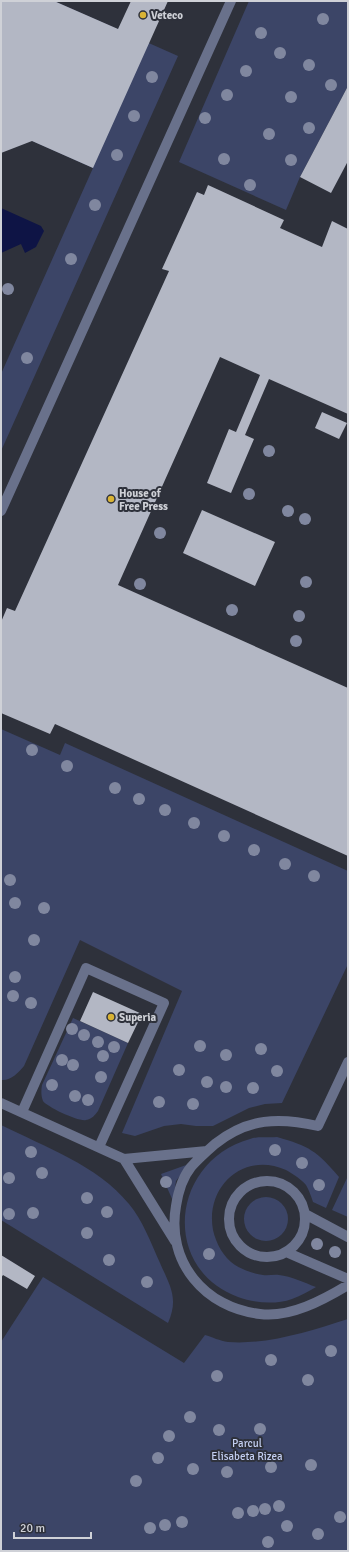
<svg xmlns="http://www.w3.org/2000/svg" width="349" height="1552" viewBox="0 0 349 1552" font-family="Signika,sans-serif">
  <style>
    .green { fill: #3c4567 }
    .water { fill: #0e1445 }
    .building { fill: #b3b7c4 }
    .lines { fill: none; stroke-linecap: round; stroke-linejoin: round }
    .minor { stroke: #69718b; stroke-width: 10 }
    .tree { fill: #80879f }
    .poi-dot { fill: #d9b334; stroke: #2e313b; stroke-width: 1.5 }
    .labels { text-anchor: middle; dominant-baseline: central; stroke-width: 4; stroke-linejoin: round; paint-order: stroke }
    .poi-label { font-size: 11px; font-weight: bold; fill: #cfd1d7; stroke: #2e313b; text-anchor: start }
    .park-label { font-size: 11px; fill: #c3cef0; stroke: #2e313b }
  </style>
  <rect width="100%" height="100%" fill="#2e313b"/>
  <path class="green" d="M1 1H54L178 56 1 451V374L93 168 1 127Z
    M249 1H348V86L300 177 286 210 179 162Z
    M1 729 60 755 65 743 348 871V964L282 1103 265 1104 249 1108 213 1126H196L181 1124 164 1126 135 1136 122 1133 182 991 80 940 24 1066C18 1073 11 1081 1 1080Z
    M73 1018 128 1043 98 1111C95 1115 92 1119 86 1120 79 1122 47 1107 43 1101 41 1096 41 1091 42 1085Z
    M1 1125C45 1147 97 1165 129 1204 143 1221 151 1243 160 1263 170 1286 179 1298 168 1323L1 1220Z
    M277 1137C309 1146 317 1151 339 1177L326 1208 313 1202C311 1196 309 1190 306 1185 301 1179 293 1174 286 1170 244 1151 205 1186 213 1230 216 1243 223 1257 235 1265 243 1270 254 1274 263 1275 268 1276 274 1274 279 1275 291 1276 305 1283 316 1287 309 1291 300 1296 292 1299 275 1305 255 1303 238 1297 160 1268 171 1161 250 1139 258 1136 268 1138 277 1137Z
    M189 1164 176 1181 173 1201 161 1174Z
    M348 1176V1217L332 1210Z
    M244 1219a22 22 0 1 1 44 0a22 22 0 1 1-44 0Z
    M43 1277 184 1363 205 1335C212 1337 220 1341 228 1342 268 1345 310 1331 348 1319V1551H1V1342Z"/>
  <path class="water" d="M1 208 41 226 44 231 36 247 25 253 21 244 1 253Z"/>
  <path class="building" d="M1 1H54L118 29 131 1H168L93 168 32 141 1 153Z
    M348 86V161L331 193 300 177Z
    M208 185 284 220 280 228 322 247 332 221 348 229V414L269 379 245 435 254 439 231 493 207 483 229 429 236 432 260 375 220 357 118 585 348 688V856L55 724 50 734 1 713V622L7 608 15 611 169 271 162 269 197 192 204 195Z
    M322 412 347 423 339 439 315 428Z
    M202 510 275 542 255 586 183 553Z
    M93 992 142 1014 128 1043 80 1021Z
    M1 1255 35 1276 27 1289 3 1275 1 1278Z"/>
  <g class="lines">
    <path class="minor" d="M1 511 231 1
      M348 1062 318 1126C279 1117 248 1118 215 1144 207 1151 198 1159 191 1167 182 1178 178 1193 176 1206 166 1262 205 1308 260 1314 290 1318 323 1300 348 1285
      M1 1103 124 1159 207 1151
      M22 1112 86 968 164 1003 99 1147
      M124 1159 175 1241
      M229 1219a38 38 0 1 1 76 0a38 38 0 1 1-76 0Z
      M305 1214 348 1237
      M286 1252 348 1279"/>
  </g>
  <g class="tree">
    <circle cx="323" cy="19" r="6"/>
    <circle cx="261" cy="33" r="6"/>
    <circle cx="280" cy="53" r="6"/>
    <circle cx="309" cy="65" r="6"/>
    <circle cx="246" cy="71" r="6"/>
    <circle cx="152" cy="77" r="6"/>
    <circle cx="331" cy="85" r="6"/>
    <circle cx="227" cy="95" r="6"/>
    <circle cx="291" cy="97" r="6"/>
    <circle cx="134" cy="116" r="6"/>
    <circle cx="205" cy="118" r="6"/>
    <circle cx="309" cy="128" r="6"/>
    <circle cx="269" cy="134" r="6"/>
    <circle cx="117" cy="155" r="6"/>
    <circle cx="224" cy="159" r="6"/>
    <circle cx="291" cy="160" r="6"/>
    <circle cx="250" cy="185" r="6"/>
    <circle cx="95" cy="205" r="6"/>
    <circle cx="71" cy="259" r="6"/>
    <circle cx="8" cy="289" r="6"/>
    <circle cx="27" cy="358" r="6"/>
    <circle cx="269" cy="451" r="6"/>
    <circle cx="249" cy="494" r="6"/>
    <circle cx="288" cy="511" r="6"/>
    <circle cx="305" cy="519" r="6"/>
    <circle cx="160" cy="533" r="6"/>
    <circle cx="306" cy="582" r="6"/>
    <circle cx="140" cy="584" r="6"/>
    <circle cx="232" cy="610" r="6"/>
    <circle cx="299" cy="616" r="6"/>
    <circle cx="296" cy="641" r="6"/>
    <circle cx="32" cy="750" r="6"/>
    <circle cx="67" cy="766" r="6"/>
    <circle cx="115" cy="788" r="6"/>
    <circle cx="139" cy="799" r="6"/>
    <circle cx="165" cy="810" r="6"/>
    <circle cx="194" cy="823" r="6"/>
    <circle cx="224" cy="836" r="6"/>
    <circle cx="254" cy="850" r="6"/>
    <circle cx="285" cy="864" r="6"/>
    <circle cx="314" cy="876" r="6"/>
    <circle cx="10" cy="880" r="6"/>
    <circle cx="15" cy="903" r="6"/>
    <circle cx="44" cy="908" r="6"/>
    <circle cx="34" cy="940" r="6"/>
    <circle cx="15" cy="977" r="6"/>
    <circle cx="13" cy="996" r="6"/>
    <circle cx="31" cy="1003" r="6"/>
    <circle cx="72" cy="1029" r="6"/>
    <circle cx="84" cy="1035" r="6"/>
    <circle cx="98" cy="1042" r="6"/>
    <circle cx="200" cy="1046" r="6"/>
    <circle cx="114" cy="1047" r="6"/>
    <circle cx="261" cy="1049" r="6"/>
    <circle cx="226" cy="1055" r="6"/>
    <circle cx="103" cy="1056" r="6"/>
    <circle cx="62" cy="1060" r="6"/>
    <circle cx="73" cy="1065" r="6"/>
    <circle cx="179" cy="1070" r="6"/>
    <circle cx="277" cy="1071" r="6"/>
    <circle cx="101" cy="1077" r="6"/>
    <circle cx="207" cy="1082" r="6"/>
    <circle cx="52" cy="1085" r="6"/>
    <circle cx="226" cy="1087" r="6"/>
    <circle cx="253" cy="1088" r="6"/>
    <circle cx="75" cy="1096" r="6"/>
    <circle cx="88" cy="1100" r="6"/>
    <circle cx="159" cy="1102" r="6"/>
    <circle cx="193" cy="1104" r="6"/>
    <circle cx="275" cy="1150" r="6"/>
    <circle cx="31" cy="1152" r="6"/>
    <circle cx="302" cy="1163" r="6"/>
    <circle cx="42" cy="1173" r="6"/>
    <circle cx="9" cy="1178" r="6"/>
    <circle cx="166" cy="1182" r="6"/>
    <circle cx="319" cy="1185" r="6"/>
    <circle cx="87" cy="1198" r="6"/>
    <circle cx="107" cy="1212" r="6"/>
    <circle cx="33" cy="1213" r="6"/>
    <circle cx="9" cy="1214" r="6"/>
    <circle cx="87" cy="1233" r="6"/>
    <circle cx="317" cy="1244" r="6"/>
    <circle cx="335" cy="1252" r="6"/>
    <circle cx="209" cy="1254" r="6"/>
    <circle cx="109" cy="1260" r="6"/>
    <circle cx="147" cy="1282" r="6"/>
    <circle cx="331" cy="1351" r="6"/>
    <circle cx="271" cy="1360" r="6"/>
    <circle cx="217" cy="1376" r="6"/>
    <circle cx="308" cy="1380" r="6"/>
    <circle cx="190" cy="1417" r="6"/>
    <circle cx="260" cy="1429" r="6"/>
    <circle cx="219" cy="1430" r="6"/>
    <circle cx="169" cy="1436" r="6"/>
    <circle cx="158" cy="1458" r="6"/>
    <circle cx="311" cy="1465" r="6"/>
    <circle cx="271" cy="1467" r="6"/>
    <circle cx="193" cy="1469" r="6"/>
    <circle cx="227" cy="1472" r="6"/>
    <circle cx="136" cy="1481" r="6"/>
    <circle cx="279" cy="1506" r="6"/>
    <circle cx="265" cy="1509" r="6"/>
    <circle cx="253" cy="1511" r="6"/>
    <circle cx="238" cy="1513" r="6"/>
    <circle cx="340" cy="1517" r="6"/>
    <circle cx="182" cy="1522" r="6"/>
    <circle cx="165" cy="1525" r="6"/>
    <circle cx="287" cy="1526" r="6"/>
    <circle cx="150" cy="1528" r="6"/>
    <circle cx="318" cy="1534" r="6"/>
    <circle cx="268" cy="1542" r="6"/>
  </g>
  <g class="poi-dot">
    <circle cx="143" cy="15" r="4"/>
    <circle cx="111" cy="499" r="4"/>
    <circle cx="111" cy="1017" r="4"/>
  </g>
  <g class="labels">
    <g class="poi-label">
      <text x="151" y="15">Veteco</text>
      <text x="119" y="493">House of<tspan x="119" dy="13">Free Press</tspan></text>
      <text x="119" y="1017">Superia</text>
    </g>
    <g class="park-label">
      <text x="247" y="1443">Parcul<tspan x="247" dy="13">Elisabeta Rizea</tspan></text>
    </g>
  </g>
  <rect width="349" height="1552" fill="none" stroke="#cfd1d7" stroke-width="4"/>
  <path d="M14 1532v6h77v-6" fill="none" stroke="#cfd1d7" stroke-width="2"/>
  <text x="20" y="1532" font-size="12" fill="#cfd1d7" stroke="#2e313b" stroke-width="3" paint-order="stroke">20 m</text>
</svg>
